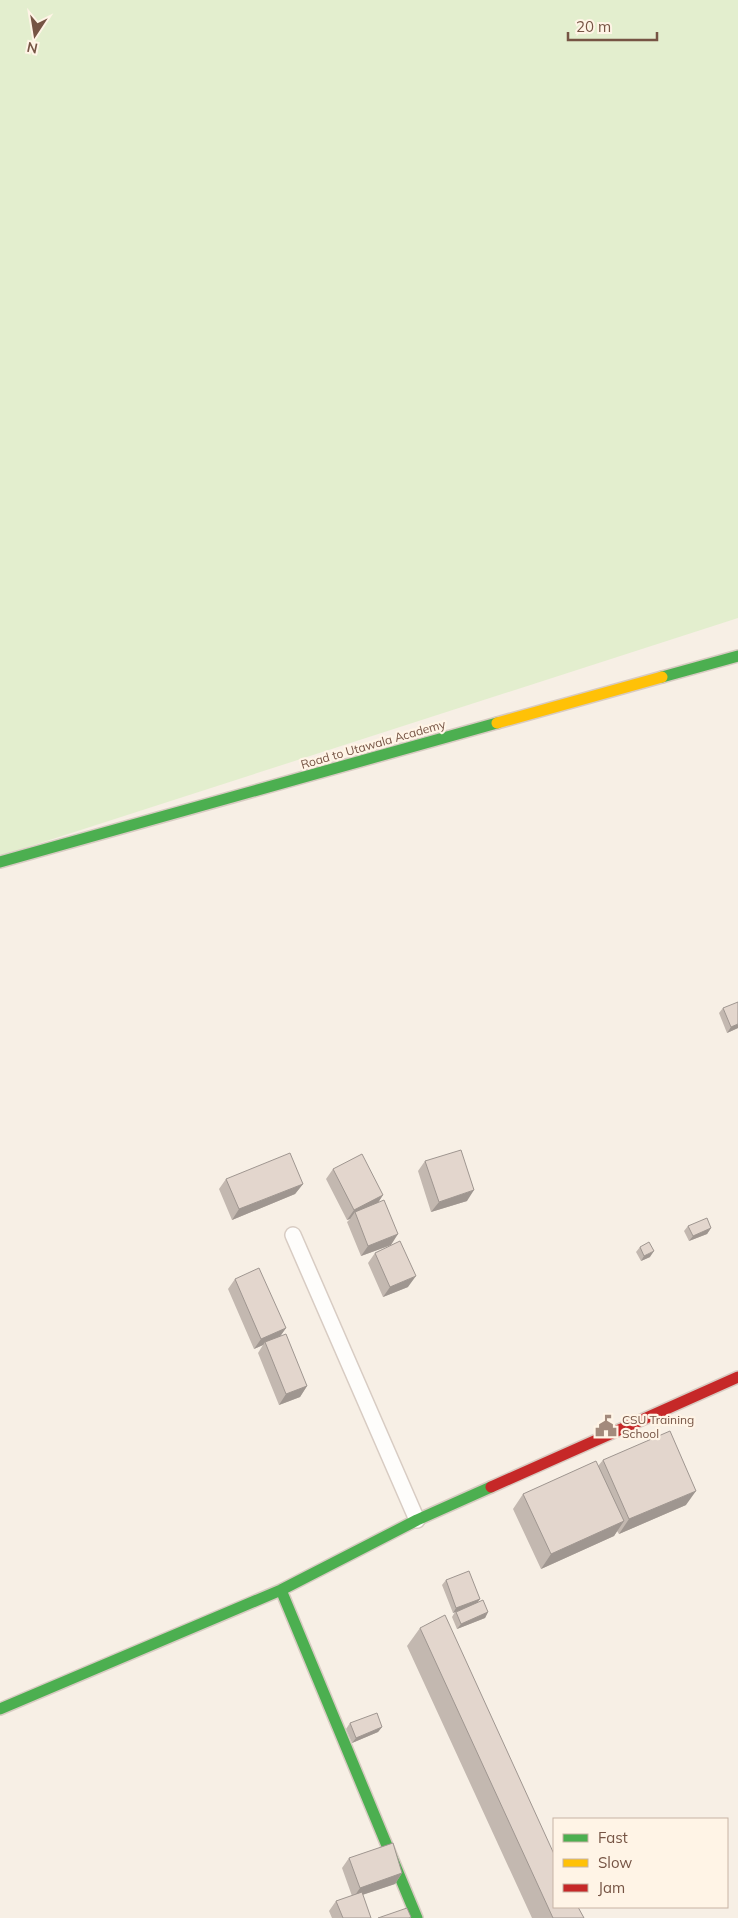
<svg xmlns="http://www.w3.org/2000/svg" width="738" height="1918" viewBox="0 0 738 1918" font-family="Mulish,sans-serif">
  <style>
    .green { fill: #e3eece }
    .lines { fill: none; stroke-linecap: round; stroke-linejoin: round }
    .lane-casing { stroke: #d8ccc3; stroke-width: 18 }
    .fast-casing { stroke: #d8cbc2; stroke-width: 14 }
    .slow-casing { stroke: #d8cbc2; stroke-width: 14 }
    .jam-casing { stroke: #d8cbc2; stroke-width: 14 }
    .lane { stroke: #fefdfb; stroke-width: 15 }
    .fast { stroke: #4caf50; stroke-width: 11 }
    .slow { stroke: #ffc107; stroke-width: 11 }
    .jam { stroke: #c62828; stroke-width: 11 }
    .wall { fill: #c3b8b0 }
    .shaded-wall { fill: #9f9690 }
    .building { fill: #e3d6cd; stroke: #9f9690 }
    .labels { text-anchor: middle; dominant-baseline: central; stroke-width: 4.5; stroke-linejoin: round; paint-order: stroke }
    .street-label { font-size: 12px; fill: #765444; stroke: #fff4e6 }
    .poi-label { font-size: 12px; fill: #765444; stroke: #fff4e6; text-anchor: start }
  </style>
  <rect width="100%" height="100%" fill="#f7efe5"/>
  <path class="green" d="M0 0H738V618L0 856Z"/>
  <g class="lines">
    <g class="lane-casing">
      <path id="lane" d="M293 1235 417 1520"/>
    </g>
    <g class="fast-casing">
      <path id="fast" d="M662 677 738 656
        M0 862 497 723
        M281 1590 417 1918
        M0 1709 281 1590 417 1520 491 1487"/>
    </g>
    <g class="slow-casing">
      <path id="slow" d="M497 723 662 677"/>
    </g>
    <g class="jam-casing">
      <path id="jam" d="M491 1487 738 1377"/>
    </g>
    <use href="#lane" class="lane"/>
    <use href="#fast" class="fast"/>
    <use href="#slow" class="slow"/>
    <use href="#jam" class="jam"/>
  </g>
  <path class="wall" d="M723 1008 738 1028 727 1033 719 1013Z
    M425 1161 467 1201 431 1212 418 1171Z
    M333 1169 383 1195 378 1202 391 1245 361 1256 347 1222 350 1219 347 1220 326 1179Z
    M226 1179 303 1184 295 1194 232 1220 219 1189Z
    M688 1226 711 1228 707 1234 689 1241 684 1231Z
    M640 1247 650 1257 641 1261 636 1252Z
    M375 1253 408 1287 383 1297 368 1263Z
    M235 1279 286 1328 280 1336 307 1386 300 1397 279 1405 258 1353 263 1345 254 1349 228 1289Z
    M603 1460 686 1505 619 1534 617 1531 614 1536 541 1569 513 1509 523 1494 598 1466Z
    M446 1580 480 1599 478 1602 488 1612 485 1618 457 1629 452 1617 455 1612 453 1613 442 1585Z
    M420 1628 584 1918H532L407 1646Z
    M350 1723 382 1727 378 1732 352 1743 346 1729Z
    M349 1858 402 1873 395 1884 362 1895 371 1918H332L329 1911 336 1901 352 1896 342 1868Z"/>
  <path class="shaded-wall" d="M738 1024V1028L727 1033 731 1027Z
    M303 1184 295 1194 232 1220 239 1209Z
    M474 1190 467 1201 431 1212 439 1202Z
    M383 1195 376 1206 355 1212 350 1219 347 1220 354 1210Z
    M711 1228 707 1234 689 1241 693 1236Z
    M398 1234 391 1245 361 1256 368 1246Z
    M654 1251 650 1257 641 1261 644 1256Z
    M416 1276 408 1287 383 1297 390 1287Z
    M286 1328 279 1338 265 1342 263 1345 254 1349 261 1339Z
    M307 1386 300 1397 279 1405 286 1394Z
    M696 1491 686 1505 619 1534 629 1519Z
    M624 1521 614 1536 541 1569 551 1554Z
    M480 1599 476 1604 453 1613 456 1608Z
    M488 1612 485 1618 457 1629 461 1624Z
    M382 1727 378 1732 352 1743 356 1738Z
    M402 1873 395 1884 353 1898 360 1888Z"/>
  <path class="building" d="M738 1002V1024L731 1027 723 1008Z
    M461 1150 474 1190 439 1202 425 1161Z
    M290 1153 303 1184 239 1209 226 1179Z
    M362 1154 383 1195 354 1210 333 1169Z
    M384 1200 398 1234 368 1246 355 1212Z
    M707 1218 711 1228 693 1236 688 1226Z
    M400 1241 416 1276 390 1287 375 1253Z
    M649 1242 654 1251 644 1256 640 1247Z
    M259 1268 286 1328 261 1339 235 1279Z
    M286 1334 307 1386 286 1394 265 1342Z
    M670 1431 696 1491 629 1519 603 1460Z
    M596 1461 624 1521 551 1554 523 1494Z
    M469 1571 480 1599 456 1608 446 1580Z
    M483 1600 488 1612 461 1624 456 1612Z
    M445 1615 554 1854V1907H578L584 1918H553L420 1628Z
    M377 1713 382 1727 356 1738 350 1723Z
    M393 1843 402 1873 360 1888 349 1858Z
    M362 1892 371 1918H343L336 1901Z
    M407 1908 411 1917 409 1918H378Z"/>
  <defs>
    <g id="civic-bare" transform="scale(1.725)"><path d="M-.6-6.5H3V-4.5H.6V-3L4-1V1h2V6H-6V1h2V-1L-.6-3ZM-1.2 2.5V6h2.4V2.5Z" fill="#a38a7c" stroke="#fff4e6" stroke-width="2.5" paint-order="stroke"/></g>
  </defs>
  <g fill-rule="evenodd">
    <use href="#civic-bare" x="606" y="1426"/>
  </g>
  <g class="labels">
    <g class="street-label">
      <text transform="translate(373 744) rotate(-16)">Road to Utawala Academy</text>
    </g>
    <g class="poi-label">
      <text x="622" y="1419">CSU Training<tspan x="622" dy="14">School</tspan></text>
    </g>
  </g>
  <rect x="553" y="1818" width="175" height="90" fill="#fff4e6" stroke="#c8b4a5"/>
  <rect x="563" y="1834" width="25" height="8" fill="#4caf50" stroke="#c8b4a5"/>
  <text x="598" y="1843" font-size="15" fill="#765444">Fast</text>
  <rect x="563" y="1859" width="25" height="8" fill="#ffc107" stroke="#c8b4a5"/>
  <text x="598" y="1868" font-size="15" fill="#765444">Slow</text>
  <rect x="563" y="1884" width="25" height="8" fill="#c62828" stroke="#c8b4a5"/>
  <text x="598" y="1893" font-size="15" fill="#765444">Jam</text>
  <g transform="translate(35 35) rotate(192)" stroke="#fff4e6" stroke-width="4" paint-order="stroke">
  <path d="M0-4L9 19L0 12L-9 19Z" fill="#765444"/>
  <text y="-8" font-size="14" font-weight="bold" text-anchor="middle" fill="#765444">N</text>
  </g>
  <path d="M568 32v8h89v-8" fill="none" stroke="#765444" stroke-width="2.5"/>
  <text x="576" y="32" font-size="15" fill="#765444" stroke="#fff4e6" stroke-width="4" paint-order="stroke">20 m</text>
</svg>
